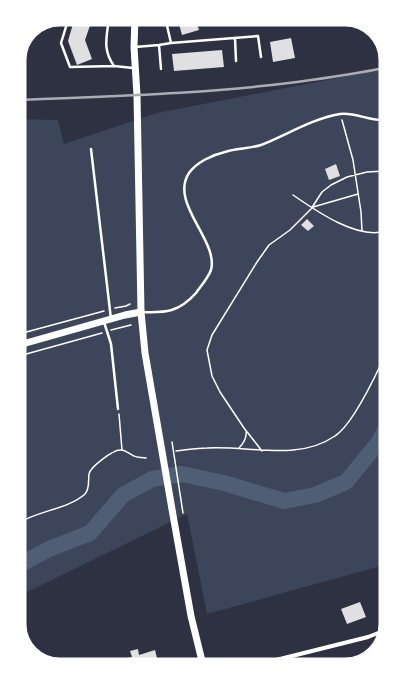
<svg xmlns="http://www.w3.org/2000/svg" width="405" height="684" viewBox="0 0 405 684" font-family="'Golos Text',sans-serif">
  <style>
    .green { fill: #3c4559 }
    .lines { fill: none; stroke-linecap: round; stroke-linejoin: round }
    .river { stroke: #4f5d75; stroke-width: 16 }
    .building { fill: #e0e0e3 }
    .path { stroke: #fff; stroke-width: 1.5 }
    .service { stroke: #fff; stroke-width: 2.5 }
    .minor { stroke: #fff; stroke-width: 4 }
    .tertiary { stroke: #fff; stroke-width: 7 }
    .secondary { stroke: #fff; stroke-width: 7 }
    .rail { stroke: #abadb3; stroke-width: 2.5 }
    .rim { fill: none; stroke: #fff; stroke-width: 5 }
  </style>
  <rect width="100%" height="100%" fill="#2d3142"/>
  <path class="green" d="M384 67 388 564 207 614 187 514 21 595 18 119 58 120 64 144 157 113 368 72Z"/>
  <g class="lines">
    <path class="river" d="M21 564 49 549 90 533 123 495 152 479 182 474 224 483 284 501 315 495 346 482 378 443 387 427"/>
  </g>
  <path class="building" d="M75 17H93L85 40 92 59 77 65 68 41Z
    M177 17H195L199 30 182 35Z
    M291 38 295 58 273 62 270 42Z
    M222 50 224 67 174 71 172 54Z
    M336 164 340 176 329 180 325 169Z
    M307 219 314 226 308 231 301 225Z
    M388 590V609L385 610 379 594Z
    M360 602 366 617 347 624 341 609Z
    M138 649 139 655 155 650 159 666H125L123 659 132 657 130 651Z"/>
  <g class="lines">
    <path class="path" d="M342 120 353 160 361 212 362 231
      M293 195C315 210 357 240 385 231
      M313 207 358 194
      M115 308 126 306 130 304
      M111 330 131 325
      M19 334 104 311
      M19 356 102 333
      M119 414 122 450
      M172 442 183 513
      M239 448C244 443 247 438 246 431
      M176 451C186 450 197 448 207 448 249 445 297 462 335 436 352 425 372 383 381 364L386 360
      M262 451 244 428 220 392 212 376 207 350 212 335 257 262 269 245 290 230 311 209 322 192 331 185 347 177 367 172 385 171
      M20 522C39 511 70 508 85 494 90 489 88 480 89 474 90 467 113 450 120 450 125 449 129 454 134 456 137 458 142 457 146 458"/>
    <path class="service" d="M69 17 61 43 70 67 114 66
      M109 17C107 37 102 49 114 66L133 68
      M165 17 171 43
      M235 38 236 61
      M159 45 161 69
      M135 47 159 45 171 43 258 36 261 57
      M91 149 111 319
      M142 312C166 313 179 312 196 293 201 286 208 278 211 270 219 241 169 203 189 173 197 162 212 155 225 152 236 148 249 149 261 145 287 135 311 119 340 114 355 112 369 121 384 120
      M104 322 111 344 118 409"/>
    <path class="minor" d="M260 664 368 637 386 630"/>
    <path class="tertiary" d="M19 345 125 315 141 312"/>
    <path class="secondary" d="M135 17 134 47 137 95 141 312 145 353 173 515 191 616 203 665"/>
    <path class="rail" d="M17 100C111 96 204 94 297 82 326 78 355 74 384 68"/>
  </g>
  <path d="M0 0H405V684H0ZM60 24H345A36 36 0 0 1 381 60V624A36 36 0 0 1 345 660H60A36 36 0 0 1 24 624V60A36 36 0 0 1 60 24Z" fill="#fff" fill-rule="evenodd"/>
  <path class="rim" d="M60 24H345A36 36 0 0 1 381 60V624A36 36 0 0 1 345 660H60A36 36 0 0 1 24 624V60A36 36 0 0 1 60 24Z"/>
</svg>
